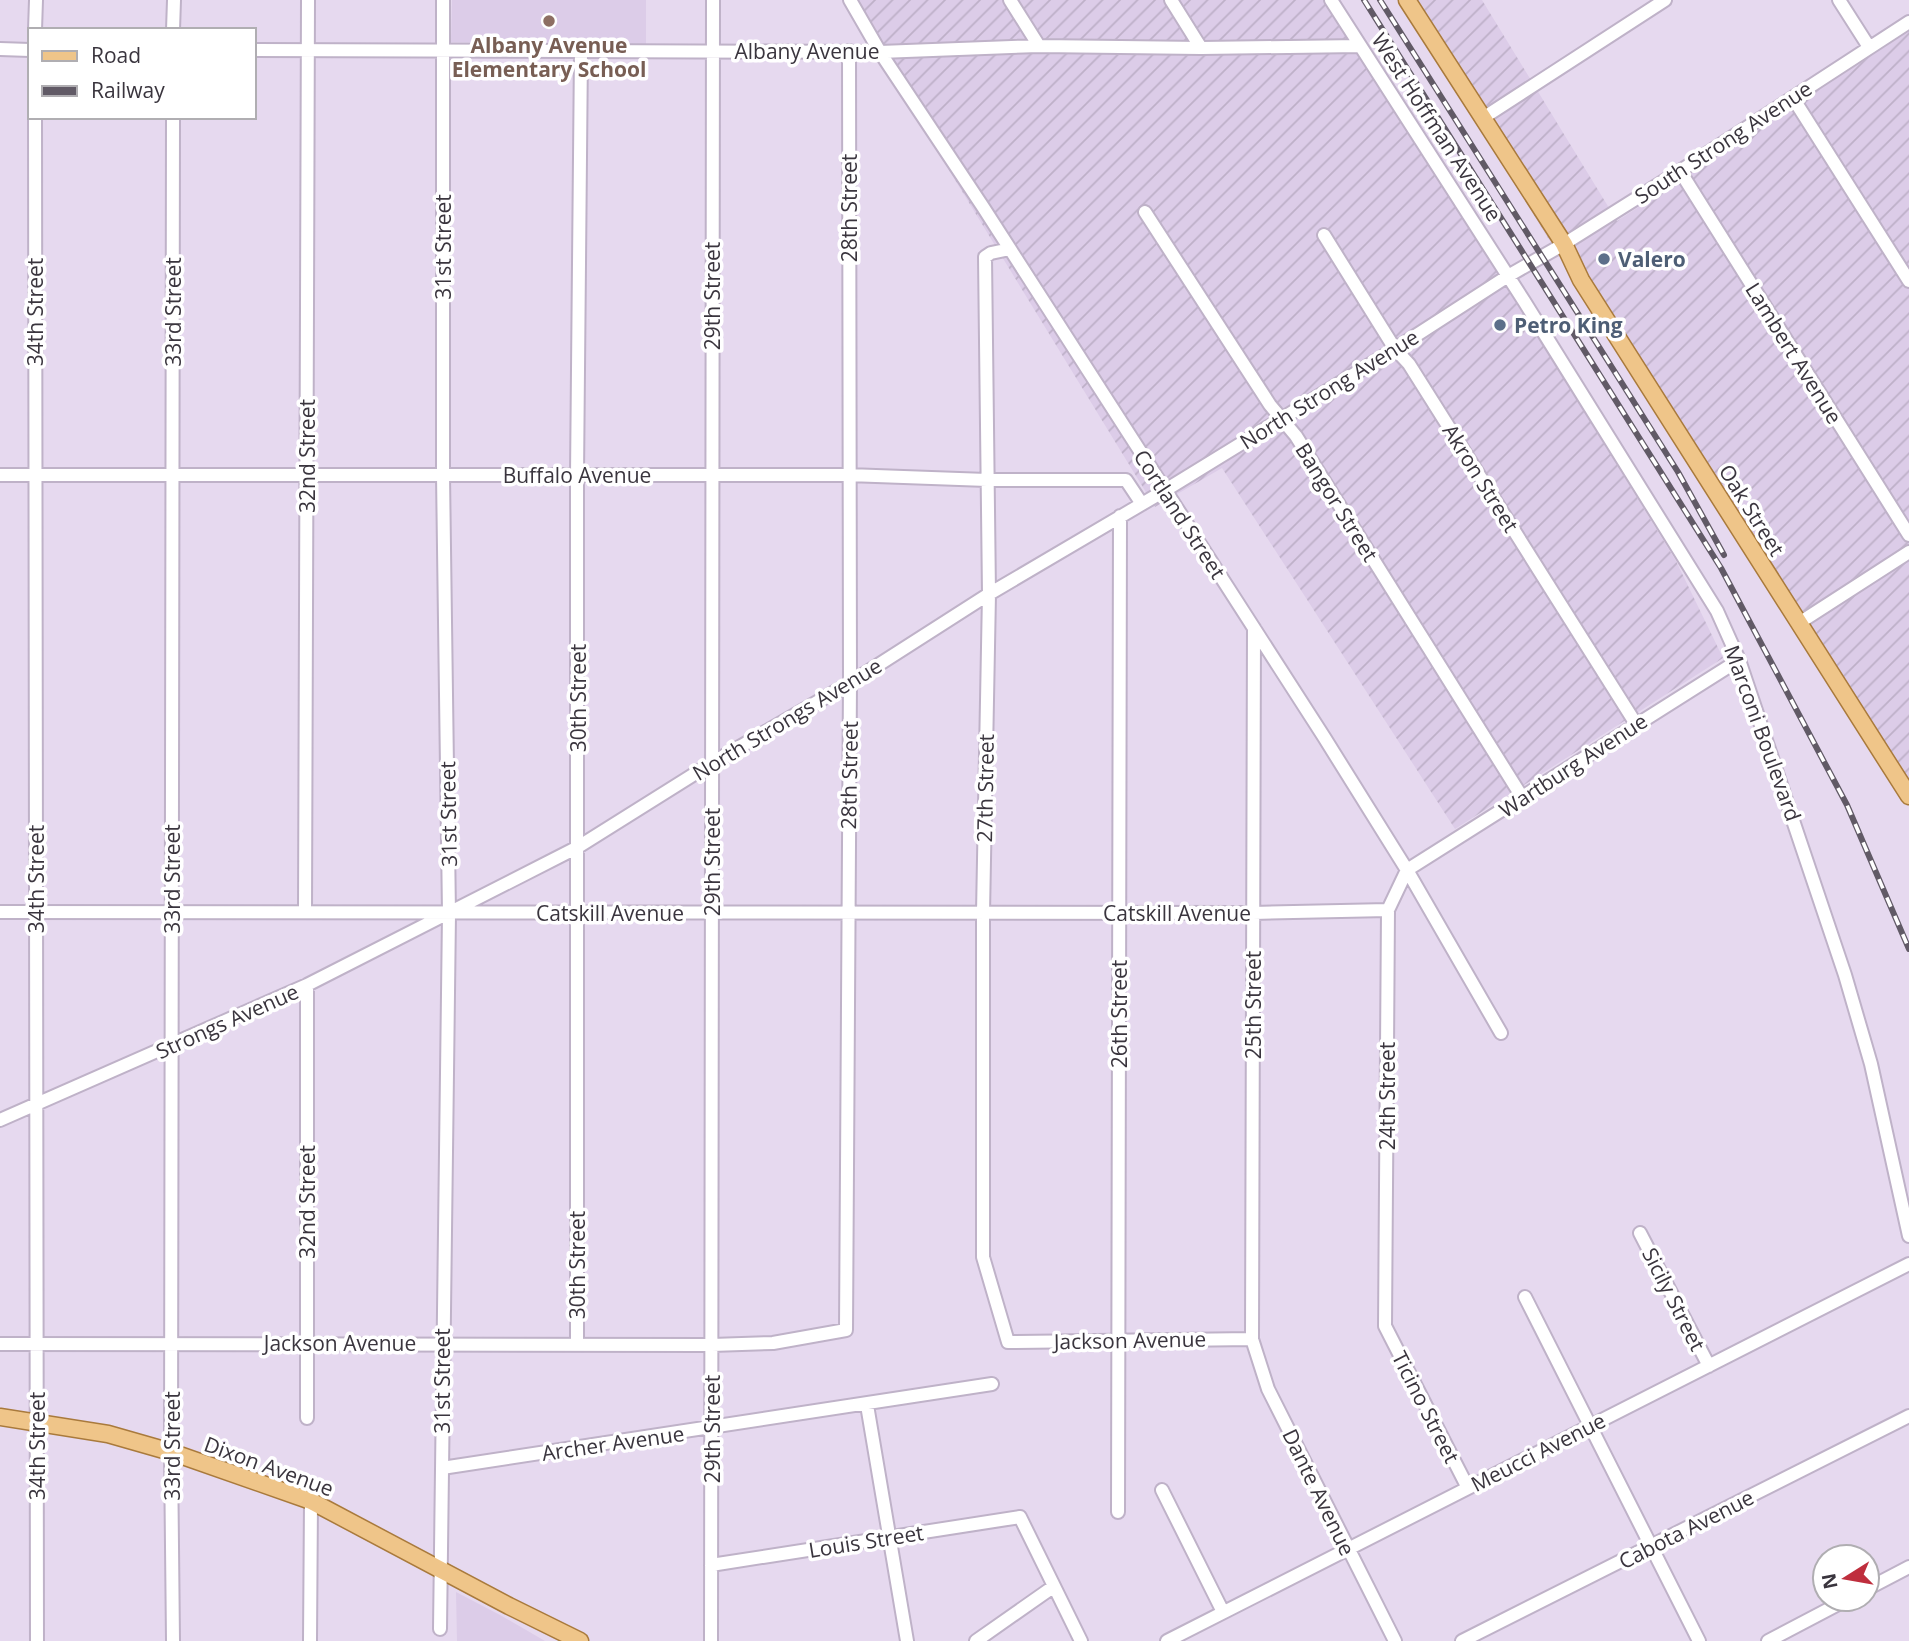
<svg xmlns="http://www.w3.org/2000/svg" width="1909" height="1641" viewBox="0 0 1909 1641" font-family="'Open Sans',sans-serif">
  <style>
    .built { fill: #dccce8 }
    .industrial { fill: url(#industrial-furrows) }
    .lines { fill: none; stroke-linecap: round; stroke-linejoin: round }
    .minor-casing { stroke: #bfb2c8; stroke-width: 16 }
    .major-casing { stroke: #a97a3c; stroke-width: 19 }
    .minor { stroke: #fff; stroke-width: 12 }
    .major { stroke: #efc589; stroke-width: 16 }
    .rail-casing { stroke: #615a66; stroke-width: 6 }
    .rail { stroke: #fff; stroke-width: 3.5; stroke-dasharray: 10; stroke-linecap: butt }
    .education-dot { fill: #8d6e63; stroke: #fff; stroke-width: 2.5 }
    .service-dot { fill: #5c6f8a; stroke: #fff; stroke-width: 2.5 }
    .labels { text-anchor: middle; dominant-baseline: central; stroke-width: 7; stroke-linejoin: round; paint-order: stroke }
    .education-label { font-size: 21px; font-weight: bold; fill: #785e54; stroke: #fff }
    .street-label { font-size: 21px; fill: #3a353e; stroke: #fff }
    .service-label { font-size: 21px; font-weight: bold; fill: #4e5e75; stroke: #fff; text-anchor: start }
  </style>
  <defs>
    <pattern id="industrial-furrows" width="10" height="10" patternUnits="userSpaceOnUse" patternTransform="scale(1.75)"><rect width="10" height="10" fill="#dccce8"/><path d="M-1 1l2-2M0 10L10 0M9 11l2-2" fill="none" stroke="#beb0c8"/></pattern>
  </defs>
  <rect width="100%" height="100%" fill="#e6d9ef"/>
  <path class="built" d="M452 0H646V45L451 42Z
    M456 1592 500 1615 545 1641H457Z"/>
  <path class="industrial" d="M845 0H1327L1446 187 1676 561 1723 658 1455 829 1222 468 1155 507Z
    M1403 0H1482L1617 221 1909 31V795L1546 235Z"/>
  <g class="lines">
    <g class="minor-casing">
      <path id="minor" d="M850 0 880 52 983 207 1324 737 1407 870 1501 1033
        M1010 0 1039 46
        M1171 0 1201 48
        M1331 0 1524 301 1717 611 1739 660 1845 975 1871 1064 1909 1236
        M1839 0 1869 47
        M35 30 36 0
        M173 30 174 0
        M0 49 30 50
        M254 50 880 52 1039 46 1201 48 1360 46
        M1793 98 1909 281
        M35 117 37 1641
        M173 117 171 1452 173 1641
        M1483 118 1665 0
        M1680 171 1909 535
        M1145 212 1270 405 1296 436 1522 797
        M1324 235 1395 349 1409 364 1636 724
        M1010 249 991 253 985 257 989 594 983 913V1257L1008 1342 1252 1339
        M0 475H848L987 480H1126L1142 504
        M1799 623 1909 552
        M1254 628 1252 1339 1268 1389 1395 1641
        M0 912 1253 913 1388 910
        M305 912 308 0
        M0 1120 307 985 578 847 712 763 850 683 989 594 1164 491 1395 349 1508 276 1564 244 1680 171 1909 22
        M1640 1233 1709 1366
        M1525 1297 1699 1641
        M0 1344 712 1345 773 1343 846 1330 850 683 849 51
        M577 1345V476L581 51
        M867 1405 907 1641
        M307 1418V985
        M442 1468 992 1384
        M1468 1488 1385 1326 1388 910 1407 870 1739 660
        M1162 1490 1223 1612
        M1118 1512 1120 516
        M711 1565 1020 1517 1081 1641
        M1867 1589 1909 1567
        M440 1629 449 914 443 475V0
        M310 1641 311 1501
        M711 1641 713 0
        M976 1641 1053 1587
        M1167 1641 1909 1264
        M1462 1641 1909 1416
        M1768 1641 1848 1599"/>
    </g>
    <g class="major-casing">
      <path id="major" d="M1407 0 1564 244 1581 280 1909 796
        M0 1417 108 1434 171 1452 311 1501 509 1606 580 1641"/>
    </g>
    <use href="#minor" class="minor"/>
    <use href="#major" class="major"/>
    <g class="rail-casing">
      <path id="rail" d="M1364 0 1721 568 1847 805 1909 949
        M1380 0 1678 472 1724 555"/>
    </g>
    <use href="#rail" class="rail"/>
  </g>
  <circle class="education-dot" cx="549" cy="21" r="7"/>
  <g class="service-dot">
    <circle cx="1604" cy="259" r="7"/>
    <circle cx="1500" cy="325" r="7"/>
  </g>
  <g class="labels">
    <g class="education-label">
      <text x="549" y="45">Albany Avenue<tspan x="549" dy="24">Elementary School</tspan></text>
    </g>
    <g class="street-label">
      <text x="807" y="51">Albany Avenue</text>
      <text transform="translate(1437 127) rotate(57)">West Hoffman Avenue</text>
      <text transform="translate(1723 142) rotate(-33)">South Strong Avenue</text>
      <text transform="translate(849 208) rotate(-90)">28th Street</text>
      <text transform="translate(443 247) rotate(-90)">31st Street</text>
      <text transform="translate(712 296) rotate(-90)">29th Street</text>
      <text transform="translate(35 312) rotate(-90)">34th Street</text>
      <text transform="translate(173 312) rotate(-90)">33rd Street</text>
      <text transform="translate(1794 353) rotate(58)">Lambert Avenue</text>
      <text transform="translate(1329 389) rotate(-32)">North Strong Avenue</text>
      <text transform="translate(307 456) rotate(-90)">32nd Street</text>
      <text x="577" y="475">Buffalo Avenue</text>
      <text transform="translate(1481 478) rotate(58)">Akron Street</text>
      <text transform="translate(1337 502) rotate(58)">Bangor Street</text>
      <text transform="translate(1752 510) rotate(58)">Oak Street</text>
      <text transform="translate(1180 514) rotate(57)">Cortland Street</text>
      <text transform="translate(578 698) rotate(-90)">30th Street</text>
      <text transform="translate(787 719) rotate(-31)">North Strongs Avenue</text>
      <text transform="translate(1763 733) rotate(70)">Marconi Boulevard</text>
      <text transform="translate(1573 765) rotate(-33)">Wartburg Avenue</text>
      <text transform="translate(849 775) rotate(-89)">28th Street</text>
      <text transform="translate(985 788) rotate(-89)">27th Street</text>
      <text transform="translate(448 814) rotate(-91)">31st Street</text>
      <text transform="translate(712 862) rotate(-90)">29th Street</text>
      <text transform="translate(36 879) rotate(-90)">34th Street</text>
      <text transform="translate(172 879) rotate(-90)">33rd Street</text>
      <text x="610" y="913">Catskill Avenue</text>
      <text x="1177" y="913">Catskill Avenue</text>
      <text transform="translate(1253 1005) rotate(-90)">25th Street</text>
      <text transform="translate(1119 1014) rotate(-90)">26th Street</text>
      <text transform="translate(227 1021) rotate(-24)">Strongs Avenue</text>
      <text transform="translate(1387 1096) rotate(-90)">24th Street</text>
      <text transform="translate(307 1202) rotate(-90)">32nd Street</text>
      <text transform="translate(577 1265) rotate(-90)">30th Street</text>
      <text transform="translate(1674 1299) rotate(63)">Sicily Street</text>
      <text transform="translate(1130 1340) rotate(-1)">Jackson Avenue</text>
      <text x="340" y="1343">Jackson Avenue</text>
      <text transform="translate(442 1381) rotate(-90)">31st Street</text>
      <text transform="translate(1426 1407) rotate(63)">Ticino Street</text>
      <text transform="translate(712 1429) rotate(-90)">29th Street</text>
      <text transform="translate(613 1443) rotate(-8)">Archer Avenue</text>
      <text transform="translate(37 1446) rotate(-90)">34th Street</text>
      <text transform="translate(172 1446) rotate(-90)">33rd Street</text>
      <text transform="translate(1538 1452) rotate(-27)">Meucci Avenue</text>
      <text transform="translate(269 1466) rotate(20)">Dixon Avenue</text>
      <text transform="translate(1319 1492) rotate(64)">Dante Avenue</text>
      <text transform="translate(1686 1529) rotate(-27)">Cabota Avenue</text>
      <text transform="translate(866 1541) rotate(-9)">Louis Street</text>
    </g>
    <g class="service-label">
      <text x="1618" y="259">Valero</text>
      <text x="1514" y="325">Petro King</text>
    </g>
  </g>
  <rect x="28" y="28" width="228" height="91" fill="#ffffff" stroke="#b0aeb2" stroke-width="2"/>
  <rect x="42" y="51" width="35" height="10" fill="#efc589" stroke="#b0aeb2" stroke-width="2"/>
  <text x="91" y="63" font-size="21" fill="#3a353e">Road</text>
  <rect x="42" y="86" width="35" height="10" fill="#615a66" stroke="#b0aeb2" stroke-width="2"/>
  <text x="91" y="98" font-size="21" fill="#3a353e">Railway</text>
  <g transform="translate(1846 1578) rotate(259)"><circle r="33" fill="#ffffff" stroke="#b0aeb2" stroke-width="2"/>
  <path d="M0-5L12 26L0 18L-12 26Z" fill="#bf2e3d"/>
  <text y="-10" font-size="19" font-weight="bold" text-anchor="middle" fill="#3a353e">N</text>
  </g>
</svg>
